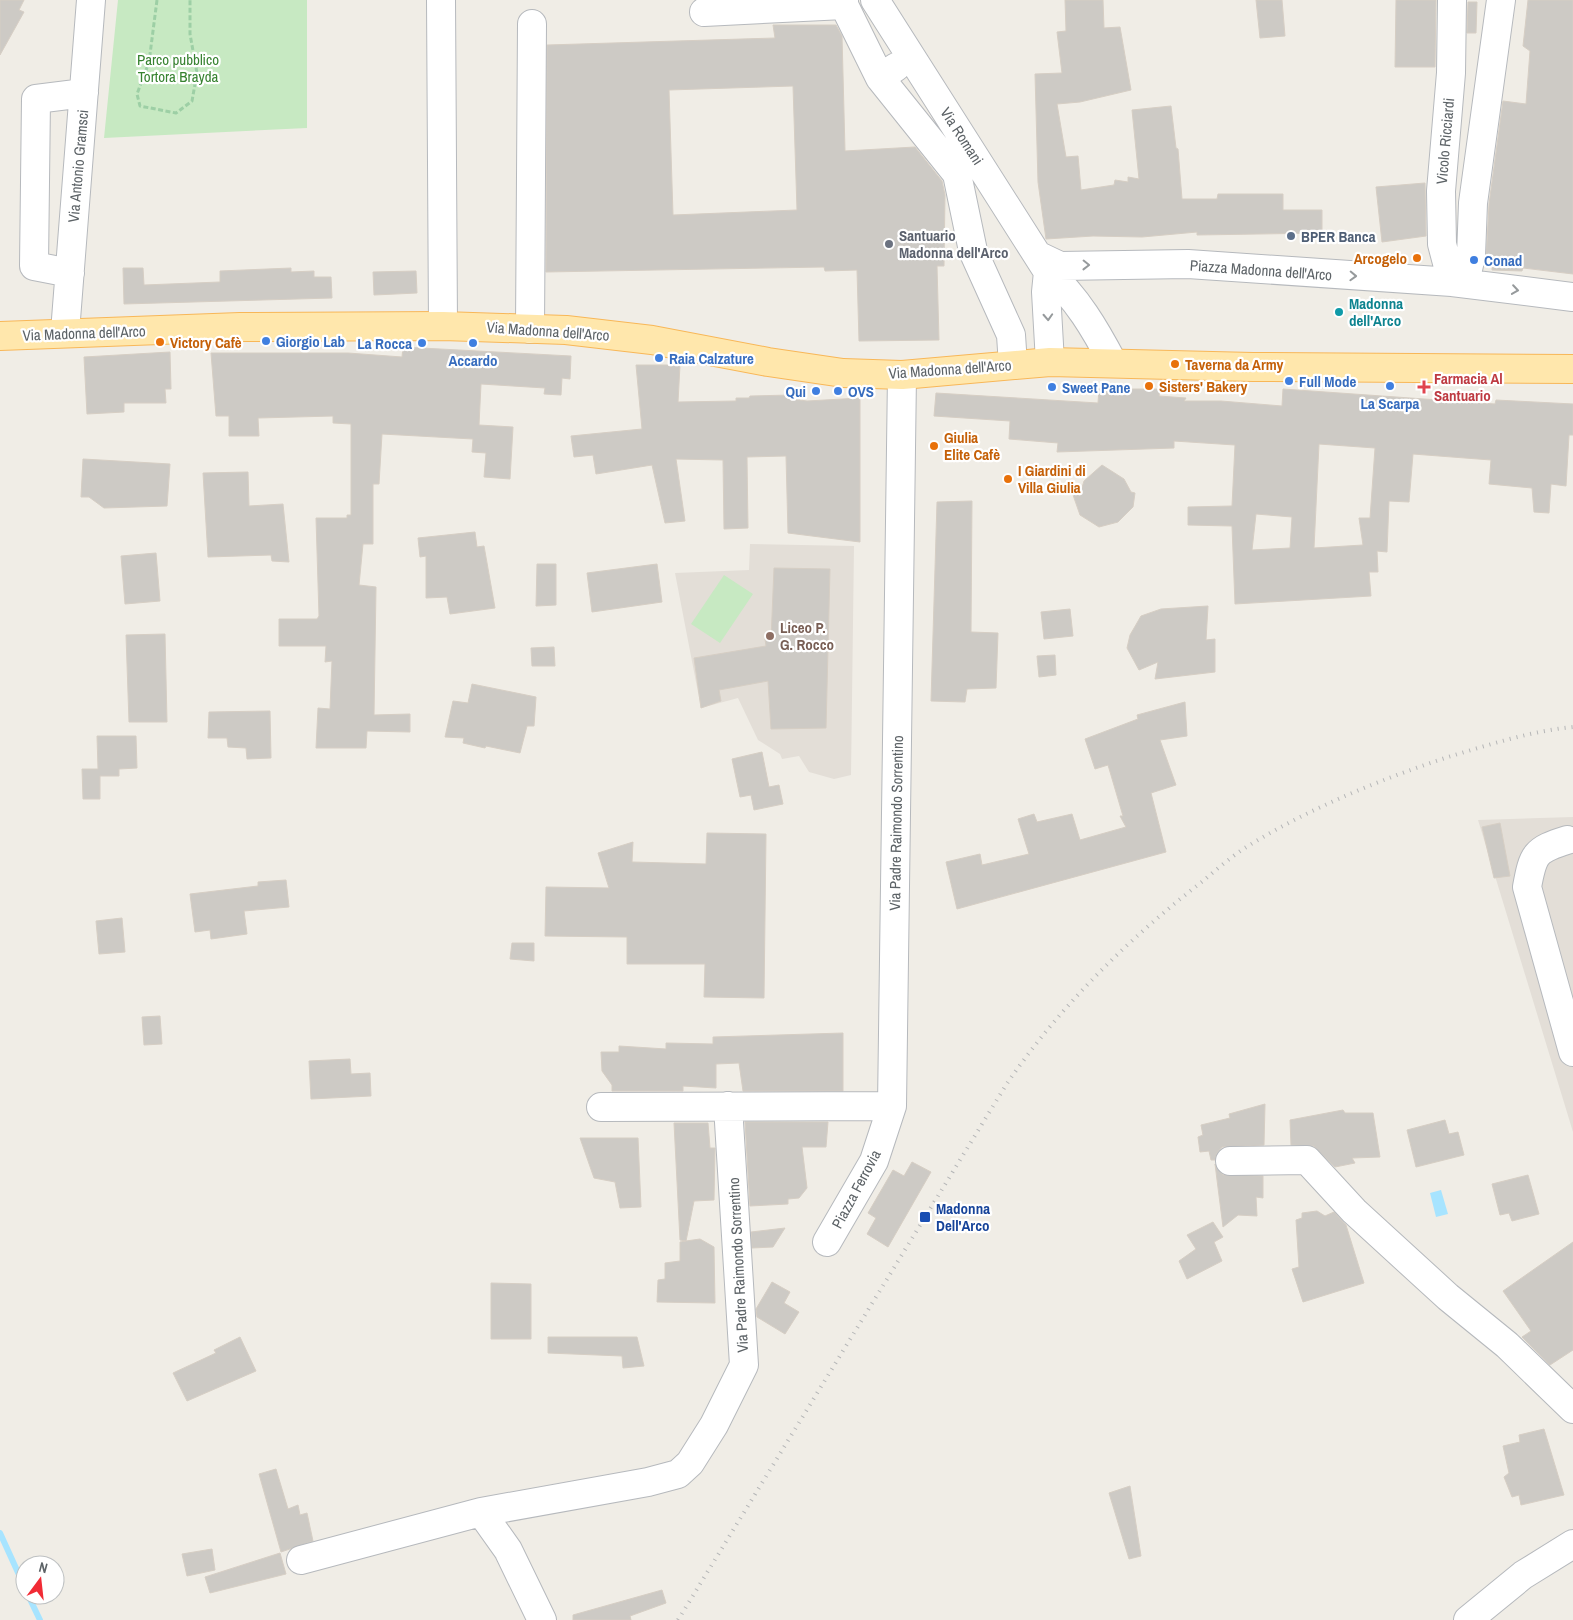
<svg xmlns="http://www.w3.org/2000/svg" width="1573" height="1620" viewBox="0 0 1573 1620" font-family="'Archivo Narrow',sans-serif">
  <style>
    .education { fill: #e3ded7 }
    .green { fill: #c7e9c2 }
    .water { fill: #a7e4ff }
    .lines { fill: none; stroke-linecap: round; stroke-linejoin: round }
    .stream { stroke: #a7e4ff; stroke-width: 6 }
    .building { fill: #cdcac5; stroke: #d6cec4; fill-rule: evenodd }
    .minor-casing { stroke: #b6b9bd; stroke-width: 30 }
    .major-casing { stroke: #f8b758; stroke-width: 30 }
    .path { stroke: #9dcfa5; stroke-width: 3; stroke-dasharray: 5 2.5; stroke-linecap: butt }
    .minor { stroke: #fff; stroke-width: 28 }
    .major { stroke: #ffe7ac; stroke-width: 28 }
    .rail { stroke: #b5b6b7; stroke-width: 4; stroke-dasharray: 1 6; stroke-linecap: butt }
    .oneway { stroke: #969a9c }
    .service-dot { fill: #5c6f8a; stroke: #fff; stroke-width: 2 }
    .worship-dot { fill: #6b7280; stroke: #fff; stroke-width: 2 }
    .food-dot { fill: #e8710a; stroke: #fff; stroke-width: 2 }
    .shop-dot { fill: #3f7fe0; stroke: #fff; stroke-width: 2 }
    .culture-dot { fill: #0f9aa8; stroke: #fff; stroke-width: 2 }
    .health-dot { fill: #e0444e; stroke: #fff; stroke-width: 2 }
    .education-dot { fill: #8d6e63; stroke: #fff; stroke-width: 2 }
    .transit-dot { fill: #1a4fb4; stroke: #fff; stroke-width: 2 }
    .labels { text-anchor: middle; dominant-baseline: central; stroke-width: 4.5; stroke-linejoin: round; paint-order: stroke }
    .park-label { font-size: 15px; fill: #378230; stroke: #fff }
    .street-label { font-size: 15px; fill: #5d6367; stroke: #fff }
    .worship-label { font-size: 15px; font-weight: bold; fill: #5b616d; stroke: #fff; text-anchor: start }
    .service-label { font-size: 15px; font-weight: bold; fill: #4e5e75; stroke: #fff; text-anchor: start }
    .food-label { font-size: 15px; font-weight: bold; fill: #c56008; stroke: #fff; text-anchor: start }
    .shop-label { font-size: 15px; font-weight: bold; fill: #366cbe; stroke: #fff; text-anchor: start }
    .culture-label { font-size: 15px; font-weight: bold; fill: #0d838f; stroke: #fff; text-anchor: start }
    .health-label { font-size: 15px; font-weight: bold; fill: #be3a42; stroke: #fff; text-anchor: start }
    .education-label { font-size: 15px; font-weight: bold; fill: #785e54; stroke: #fff; text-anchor: start }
    .transit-label { font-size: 15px; font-weight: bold; fill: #164399; stroke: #fff; text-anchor: start }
  </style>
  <rect width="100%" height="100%" fill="#f0ede6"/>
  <path class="education" d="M750 544 854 546 851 775 834 779 809 772 799 756 782 759 780 754 758 740 738 698 701 708 675 573 749 570Z
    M1573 817V1132L1478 820Z"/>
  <path class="green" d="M118 0H307V128L104 138Z
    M724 575 753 594 720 643 691 624Z"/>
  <path class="water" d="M1441 1190 1448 1214 1436 1217 1430 1193Z"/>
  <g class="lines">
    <path class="stream" d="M0 1533 25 1588
      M28 1595 40 1620"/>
  </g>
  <path class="building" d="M0 0H24L19 10 24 12 0 55Z
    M1065 0H1103L1104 28 1120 27 1131 90 1080 102 1057 104 1066 157 1078 156 1081 190 1114 185 1115 180 1128 182V177L1139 179 1132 110 1171 106 1176 148 1178 149 1182 199H1217L1218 194H1283V210H1322V233L1197 235V232L1142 237 1093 236 1046 239 1038 182 1035 74 1062 73 1057 32 1066 31Z
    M1256 0H1282L1285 36 1260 38Z
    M1396 0H1436L1435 67H1395Z
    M1528 0H1573V274L1523 268 1522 271 1492 270V264L1486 262 1489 204 1503 101 1526 104 1530 51 1523 46Z
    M1468 2H1477L1476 33H1467Z
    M773 25H836L842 36 845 151 915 147 942 181 945 195 944 266H937L939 340 859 341 857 270 825 271 824 267 546 272 547 45 775 38ZM793 86 797 210 673 215 669 90Z
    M1425 183 1426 236 1382 242 1376 187Z
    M123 268H143L144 285 220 282V271L291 268V272L314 271V277H331L332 298 124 304Z
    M416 271 417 293 374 295 373 272Z
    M403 347 571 356 570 379 562 378 561 395 544 394 545 388 481 384 479 425 513 427 510 479 484 477 486 453 472 452 473 439 382 434 379 484H373V544H363L359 585 376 587 374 715 410 714V732L367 731 366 748H316L318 708 330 709 332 661 325 662 326 646H279V619H317L319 616 316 518H347V515H351V424L333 423V416L258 418 259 436H229V416H216L211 353H348L402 357Z
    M170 352 171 389H165L166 403H124V412L87 414 84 357Z
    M636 365H680L678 402 736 401V398H749L750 396 791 395 792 399 807 401 860 398V542L788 533 786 456 747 457 748 528 724 529 723 460 676 459 685 521 665 523 652 465 596 474 593 455 574 457 571 436 642 429Z
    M1099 389H1160L1159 396 1186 398 1184 401H1221L1282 406 1283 389 1495 404 1496 400 1573 404V435H1569L1566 486 1551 484 1549 513 1534 512 1532 488 1489 484 1491 460 1413 454 1409 502 1389 501 1387 552 1377 551 1378 572H1369L1371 596 1235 604 1232 526 1188 525V507L1232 506 1235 445 1174 441V448L1057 452 1058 443 1009 439 1010 421 934 416 936 393 1098 403ZM1319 444 1375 448 1370 518H1359L1363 545 1314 548ZM1256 514 1292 517 1290 548 1252 550Z
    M83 459 170 464 167 506 104 508 89 497H81Z
    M1102 465 1124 479 1131 492 1135 493 1133 507 1118 522 1099 527 1080 515 1073 495 1080 494 1084 481Z
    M248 472 249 506 283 504 289 562 272 561 271 555 208 557 203 473Z
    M972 501 971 632 998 633 996 688 967 689 965 702 931 701 937 502Z
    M475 532 477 547 484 546 495 608 450 614 447 597 426 598V556L420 557 418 538Z
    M156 553 160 601 125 604 121 556Z
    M537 564H556V605L536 606Z
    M657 564 662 602 592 612 587 573Z
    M774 568 830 569 826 728 771 729 768 681 719 690 721 701 701 708 694 658 766 646 765 639 771 640Z
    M1208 606 1206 640 1215 639V672L1155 679 1158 662 1139 670 1127 648 1130 635 1141 616 1161 609Z
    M1070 609 1073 636 1044 639 1041 612Z
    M165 634 167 722H129L126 635Z
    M554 647 555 666H532L531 648Z
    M1055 655 1056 675 1039 677 1037 656Z
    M472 684 536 697 534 726H527L520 753 486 746 485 748 463 743 464 738 445 737 453 701 468 703Z
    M1185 702 1187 736 1160 740 1176 785 1151 793 1166 852 957 909 946 862 980 854 982 865 1029 854 1018 819 1034 814 1037 822 1072 814 1080 840 1126 827 1120 816H1123L1108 765 1095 769 1085 739 1138 719 1137 715Z
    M270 711 271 758 247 759 246 748 228 747 227 738H208L209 712Z
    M97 736H136L137 768 119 769V776H100V799H83L82 769H98Z
    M762 752 769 787 779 785 783 804 754 810 751 795 740 797 732 759Z
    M1500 823 1510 876 1494 878 1482 827Z
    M707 833 766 834 764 998 704 997 705 964H627V937L545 936 546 887 609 888 598 853 633 842 632 862 706 864Z
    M286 880 289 907 244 911 247 934 211 939 210 930 195 932 190 894 258 886V882Z
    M122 918 125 952 99 954 96 921Z
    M512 943H534V961L510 959Z
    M160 1016 162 1044 144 1045 142 1017Z
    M843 1033V1091H743L739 1063 716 1064V1088L683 1086V1091H612V1085L602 1071 601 1052H619V1046L666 1049V1043L713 1044V1037Z
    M350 1059 351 1074 370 1073 371 1096 311 1099 309 1061Z
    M1265 1104 1264 1145 1222 1147 1217 1153 1215 1160H1211L1209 1151 1200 1152 1198 1137 1203 1135 1201 1125 1230 1118 1229 1114Z
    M1343 1110 1345 1113H1373L1380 1157 1352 1158 1355 1163 1335 1167 1314 1146 1291 1145 1290 1120Z
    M1445 1120 1449 1134 1458 1132 1464 1155 1416 1167 1407 1130Z
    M745 1122H828L826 1147H802L807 1188 799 1198 788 1199V1204L750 1206Z
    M674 1123H708L710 1148H715L714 1200 694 1201 686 1241 700 1239 714 1247 715 1303 657 1302 658 1280 665 1279V1263L680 1261V1242L686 1241 680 1240Z
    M580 1138H638L641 1207 620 1208 615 1182 594 1178Z
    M912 1162 931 1172 888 1247 867 1234 876 1218 868 1213 893 1170 904 1176Z
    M1215 1164 1223 1175 1263 1176V1198L1256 1197 1257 1216 1238 1215 1223 1227Z
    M1528 1175 1539 1214 1512 1221 1509 1213 1500 1215 1492 1184Z
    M1317 1211 1325 1216 1334 1212 1346 1225 1364 1283 1303 1302 1292 1269 1299 1267 1296 1220 1302 1218V1213Z
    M1213 1222 1223 1237 1214 1242 1222 1261 1187 1279 1179 1261 1196 1249 1187 1235Z
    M785 1228 773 1247 752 1248 751 1232Z
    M1573 1242V1350L1550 1365 1522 1337 1531 1331 1503 1291Z
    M772 1282 790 1292 784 1303 799 1312 785 1334 757 1317 756 1309Z
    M491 1283 531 1284V1339H491Z
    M240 1337 256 1371 187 1401 173 1373 216 1353 214 1350Z
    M548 1337H637L644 1366 623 1368 622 1356 548 1353Z
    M1544 1429 1564 1495 1521 1505 1519 1495 1512 1497 1504 1477 1509 1473 1503 1446 1520 1442 1519 1435Z
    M276 1469 288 1509 298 1505 300 1515 307 1513 313 1541 281 1552 259 1474Z
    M1130 1486 1141 1556 1129 1559 1109 1493Z
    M212 1549 215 1570 187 1576 182 1554Z
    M280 1553 286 1574 210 1593 205 1577Z
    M662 1590 666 1603 630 1616 631 1620H573V1615Z"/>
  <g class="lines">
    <g class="minor-casing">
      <path id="minor" d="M441 0 443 326
        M875 0 1048 272C1077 298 1095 329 1113 363
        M844 5 880 78 896 67
        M704 12 844 5V0
        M880 78 957 174 973 251 1011 335 1013 365
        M1039 256 1060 266 1188 264 1452 282 1573 297
        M1048 272 1046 292 1050 362
        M70 273 34 266 36 99 84 93
        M1452 282 1442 244 1441 191 1451 73 1452 0
        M1465 283 1471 256 1473 203 1501 0
        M530 329 532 24
        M65 332 91 0
        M1567 840C1535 850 1533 854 1527 887L1573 1052
        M601 1107 892 1106
        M1230 1161 1307 1160 1354 1211 1448 1297 1507 1345 1573 1409
        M827 1242 874 1161 892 1106 902 375
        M481 1512 508 1550 542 1620
        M301 1560 481 1512 648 1482 678 1474 690 1463 714 1425 744 1365 728 1106
        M1468 1620 1523 1575 1573 1544"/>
    </g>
    <g class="major-casing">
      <path id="major" d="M0 336 240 327 443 326 566 330 652 340 768 362 843 373 902 375 1050 362 1253 367 1573 369"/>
    </g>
    <path class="path" d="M157 0 149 62 137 94 140 106 176 113 192 101 197 73 190 34V0"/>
    <use href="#minor" class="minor"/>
    <use href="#major" class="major"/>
    <path class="rail" d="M678 1620 1006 1085C1059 1007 1129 938 1203 881 1217 869 1232 856 1248 846 1310 808 1379 780 1448 757 1488 745 1531 731 1573 727"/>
  </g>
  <defs><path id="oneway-chevron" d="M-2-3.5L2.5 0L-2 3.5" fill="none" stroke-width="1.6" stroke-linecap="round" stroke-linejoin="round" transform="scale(1.25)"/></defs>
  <g class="oneway">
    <use href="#oneway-chevron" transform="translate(1086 265) rotate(1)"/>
    <use href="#oneway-chevron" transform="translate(1353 276) rotate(2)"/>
    <use href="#oneway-chevron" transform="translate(1515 290) rotate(8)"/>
    <use href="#oneway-chevron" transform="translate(1048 317) rotate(87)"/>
  </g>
  <circle class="service-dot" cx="1291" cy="236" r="5"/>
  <circle class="worship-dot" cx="889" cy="244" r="5"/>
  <g class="food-dot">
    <circle cx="1417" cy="258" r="5"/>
    <circle cx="160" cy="342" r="5"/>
    <circle cx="1175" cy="364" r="5"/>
    <circle cx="1149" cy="386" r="5"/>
    <circle cx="934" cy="446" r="5"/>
    <circle cx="1008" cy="479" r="5"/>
  </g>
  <g class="shop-dot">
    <circle cx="1474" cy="260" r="5"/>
    <circle cx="266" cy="341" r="5"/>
    <circle cx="422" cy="343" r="5"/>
    <circle cx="473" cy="343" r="5"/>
    <circle cx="659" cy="358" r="5"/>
    <circle cx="1289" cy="381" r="5"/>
    <circle cx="1390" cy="386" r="5"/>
    <circle cx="1052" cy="387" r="5"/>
    <circle cx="816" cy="391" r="5"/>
    <circle cx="838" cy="391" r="5"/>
  </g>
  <circle class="culture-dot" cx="1339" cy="312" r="5"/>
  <path class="health-dot" d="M1421.5 379.5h5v5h5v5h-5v5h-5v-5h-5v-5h5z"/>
  <circle class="education-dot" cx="770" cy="636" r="5"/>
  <rect class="transit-dot" x="919" y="1211" width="12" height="12" rx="2.5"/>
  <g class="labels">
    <g class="park-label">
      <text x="178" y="59">Parco pubblico<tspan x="178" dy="17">Tortora Brayda</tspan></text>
    </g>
    <g class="street-label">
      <text transform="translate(962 136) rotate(57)">Via Romani</text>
      <text transform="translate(1445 141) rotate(-85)">Vicolo Ricciardi</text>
      <text transform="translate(78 166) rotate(-85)">Via Antonio Gramsci</text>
      <text transform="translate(1261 270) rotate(4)">Piazza Madonna dell'Arco</text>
      <text transform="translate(548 331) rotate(4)">Via Madonna dell'Arco</text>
      <text transform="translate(84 333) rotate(-2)">Via Madonna dell'Arco</text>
      <text transform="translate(950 369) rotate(-4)">Via Madonna dell'Arco</text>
      <text transform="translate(896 823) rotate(-89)">Via Padre Raimondo Sorrentino</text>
      <text transform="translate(856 1189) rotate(-62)">Piazza Ferrovia</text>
      <text transform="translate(738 1265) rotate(-93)">Via Padre Raimondo Sorrentino</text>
    </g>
    <g class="worship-label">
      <text x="899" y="235">Santuario<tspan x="899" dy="17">Madonna dell'Arco</tspan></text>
    </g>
    <g class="service-label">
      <text x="1301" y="236">BPER Banca</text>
    </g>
    <g class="food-label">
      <text x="1407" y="258" text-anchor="end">Arcogelo</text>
      <text x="170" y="342">Victory Cafè</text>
      <text x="1185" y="364">Taverna da Army</text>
      <text x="1159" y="386">Sisters' Bakery</text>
      <text x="944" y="437">Giulia<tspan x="944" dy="17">Elite Cafè</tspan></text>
      <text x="1018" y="470">I Giardini di<tspan x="1018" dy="17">Villa Giulia</tspan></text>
    </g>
    <g class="shop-label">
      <text x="1484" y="260">Conad</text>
      <text x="276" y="341">Giorgio Lab</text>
      <text x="412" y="343" text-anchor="end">La Rocca</text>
      <text x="669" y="358">Raia Calzature</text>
      <text x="473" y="360" text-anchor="middle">Accardo</text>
      <text x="1299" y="381">Full Mode</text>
      <text x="1062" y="387">Sweet Pane</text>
      <text x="806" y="391" text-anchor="end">Qui</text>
      <text x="848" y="391">OVS</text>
      <text x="1390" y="403" text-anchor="middle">La Scarpa</text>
    </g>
    <g class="culture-label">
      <text x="1349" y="303">Madonna<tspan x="1349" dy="17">dell'Arco</tspan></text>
    </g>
    <g class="health-label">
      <text x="1434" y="378">Farmacia Al<tspan x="1434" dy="17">Santuario</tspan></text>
    </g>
    <g class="education-label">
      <text x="780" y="627">Liceo P.<tspan x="780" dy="17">G. Rocco</tspan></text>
    </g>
    <g class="transit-label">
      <text x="936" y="1208">Madonna<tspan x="936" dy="17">Dell'Arco</tspan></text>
    </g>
  </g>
  <g transform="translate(40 1580) rotate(15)"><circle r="24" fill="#ffffff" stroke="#bec1c2"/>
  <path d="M0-4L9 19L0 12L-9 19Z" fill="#f12b35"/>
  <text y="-8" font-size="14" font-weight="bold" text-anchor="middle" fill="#5d6367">N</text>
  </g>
</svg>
